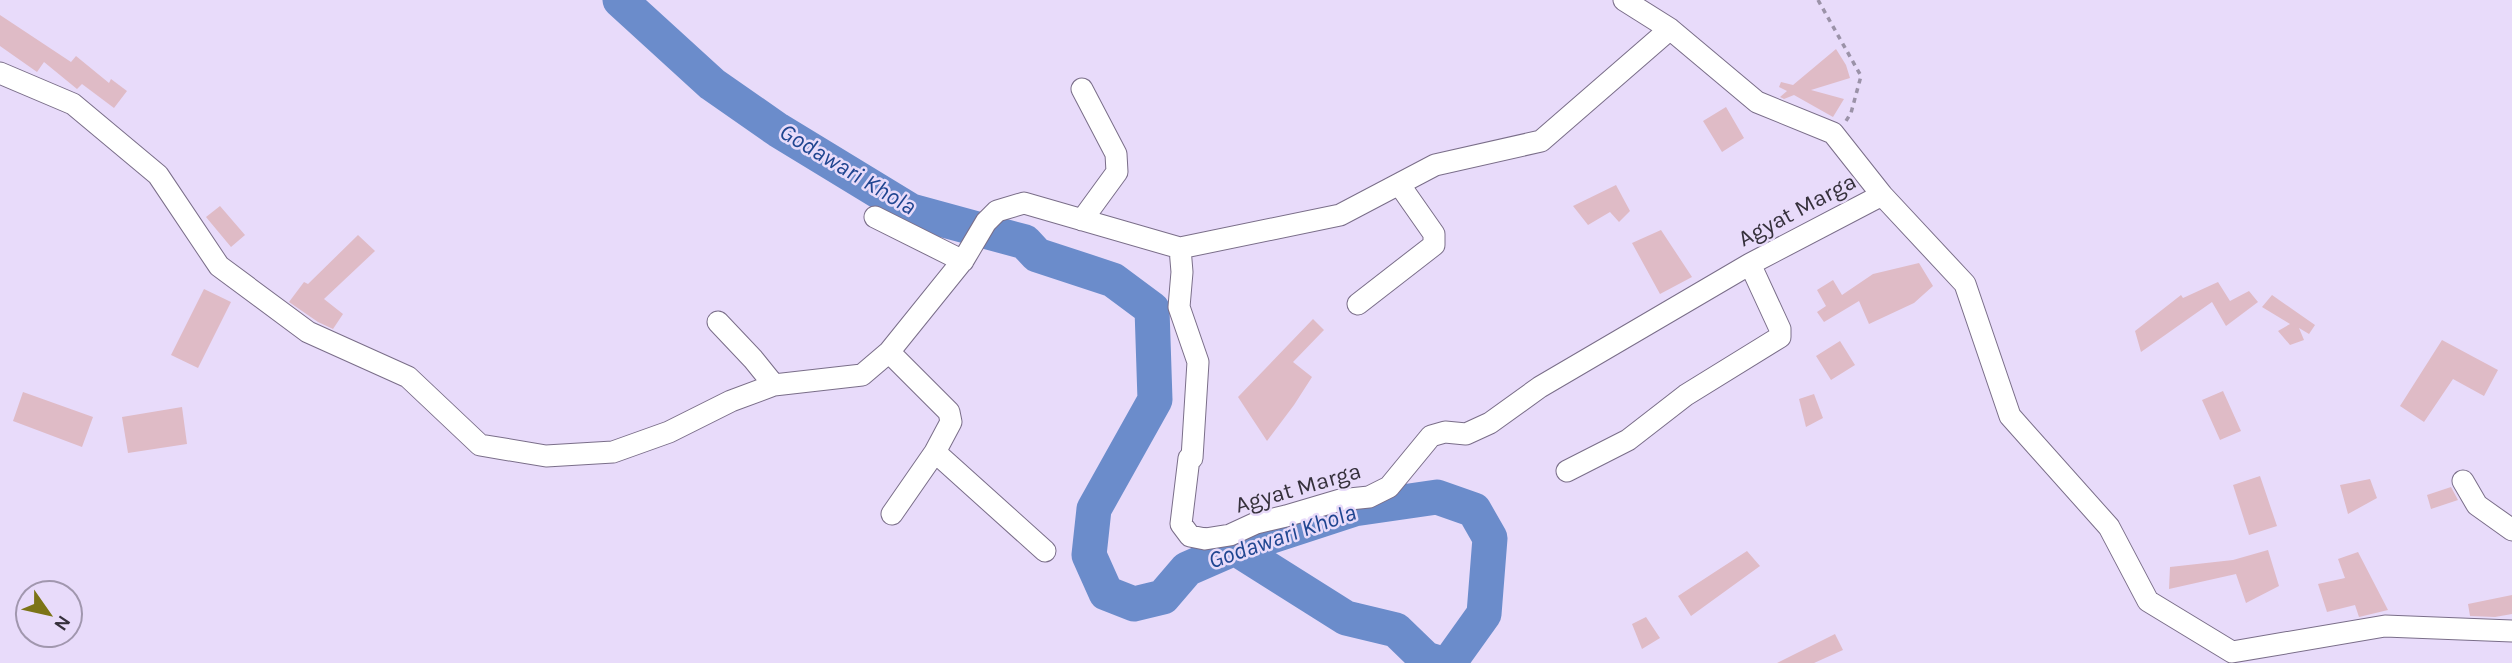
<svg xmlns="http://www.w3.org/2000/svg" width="2512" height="663" viewBox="0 0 2512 663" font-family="Karla,sans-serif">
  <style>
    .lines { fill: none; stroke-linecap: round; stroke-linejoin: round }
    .river { stroke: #6b8ccb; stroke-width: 35 }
    .building { fill: #dfbbc6 }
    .minor-casing { stroke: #7a6e89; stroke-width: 23 }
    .path { stroke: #9b92a8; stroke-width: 3.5; stroke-dasharray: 5 5; stroke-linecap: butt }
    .minor { stroke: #fff; stroke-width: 21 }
    .labels { text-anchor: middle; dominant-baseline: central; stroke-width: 5; stroke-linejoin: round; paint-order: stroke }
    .street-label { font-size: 23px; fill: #36313c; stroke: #e8dbfa }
    .water-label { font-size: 24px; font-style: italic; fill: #1f4590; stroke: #e8dbfa }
  </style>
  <rect width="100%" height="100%" fill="#e8dbfa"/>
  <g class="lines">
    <path class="river" d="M620 0 712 84 778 130 911 211 1025 242 1037 255 1113 280 1152 309 1155 400 1094 509 1089 555 1106 593 1134 604 1163 597 1187 569 1235 548 1354 509 1437 497 1474 510 1490 538 1484 614 1449 663
      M1235 548 1346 618 1396 630 1426 659 1439 663"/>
  </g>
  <path class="building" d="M0 15 71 62 76 56 109 83 111 79 127 91 114 108 82 84 77 89 44 62 37 72 0 46Z
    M1836 49 1846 65 1850 78 1811 90 1844 99 1833 117 1794 95 1784 99 1780 97 1787 91 1779 87 1781 82 1793 85Z
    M1726 107 1744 138 1722 152 1703 121Z
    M1616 185 1630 211 1619 222 1610 212 1588 225 1573 206Z
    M220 206 245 235 231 247 206 217Z
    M1661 230 1692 277 1660 294 1632 243Z
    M358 235 375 251 324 299 343 314 333 329 318 322 289 302 304 282 308 284Z
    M1919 263 1933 286 1914 303 1869 324 1859 301 1824 322 1817 312 1826 306 1817 290 1833 280 1842 295 1873 274Z
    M2218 282 2230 301 2249 291 2258 302 2226 326 2212 302 2141 352 2135 331 2181 295 2183 298Z
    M204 289 231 302 198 368 171 355Z
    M2272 295 2315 325 2309 334 2299 328 2304 340 2290 345 2278 331 2290 324 2262 307Z
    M1313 319 1324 330 1293 362 1312 377 1294 405 1267 441 1238 397Z
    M2442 340 2498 370 2484 396 2453 379 2424 422 2400 406Z
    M1840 341 1855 365 1831 380 1816 356Z
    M2223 391 2241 431 2220 440 2202 400Z
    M23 392 93 417 82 447 13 421Z
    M1814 394 1823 418 1806 427 1799 399Z
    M182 407 187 444 128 453 122 417Z
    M2260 476 2277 526 2249 535 2233 485Z
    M2370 479 2377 498 2348 514 2340 485Z
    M2451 487 2458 500 2431 509 2427 495Z
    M2268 550 2279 586 2246 603 2236 574 2169 589 2170 567 2233 560Z
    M1747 551 1760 566 1691 616 1678 596Z
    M2358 552 2388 610 2359 617 2355 605 2327 612 2318 584 2345 578 2338 559Z
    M2512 595V614L2495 617 2470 616 2468 604Z
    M1646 617 1660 638 1642 649 1632 624Z
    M1835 634 1843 650 1814 663H1777Z"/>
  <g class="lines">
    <g class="minor-casing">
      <path id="minor" d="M1624 0 1670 29 1757 102 1833 133 1882 195 1965 284 2010 416 2109 527 2148 601 2232 652 2385 626 2512 631
        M0 73 73 104 158 175 219 266 308 332 408 377 480 445 546 456 613 452 669 432 731 401 774 385 862 375 889 352 964 259 986 222 997 211 1024 203 1180 248 1340 215 1435 165 1541 141 1670 29
        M875 217 963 261
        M1082 220 1117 172 1116 154 1082 89
        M1180 248 1182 272 1179 307 1198 362 1192 458H1189L1181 524 1190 536 1205 539 1230 535 1256 523 1286 516 1340 500 1369 497 1389 487 1431 436 1445 432 1466 434 1490 423 1540 387 1750 264 1882 195
        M1358 304 1434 245V234L1399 184
        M718 322 753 359 774 385
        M889 352 949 412 951 422 935 452 892 514
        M935 452 1045 551
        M1567 471 1628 440 1686 395 1780 337V329L1750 264
        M2463 481 2477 505 2512 530"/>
    </g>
    <path class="path" d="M1818 0 1861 76 1851 113 1846 121"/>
    <use href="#minor" class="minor"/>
  </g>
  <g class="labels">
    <g class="street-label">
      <text transform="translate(1797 210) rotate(-28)">Agyat Marga</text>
      <text transform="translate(1298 488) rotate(-16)">Agyat Marga</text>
    </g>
    <g class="water-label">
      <text transform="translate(848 169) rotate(31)">Godawari Khola</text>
      <text transform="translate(1282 536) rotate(-19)">Godawari Khola</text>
    </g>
  </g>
  <g transform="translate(49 614) rotate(124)"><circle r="33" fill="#e8dbfa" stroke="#a197ae" stroke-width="2"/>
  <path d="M0-5L12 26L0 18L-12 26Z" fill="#7c7417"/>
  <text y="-10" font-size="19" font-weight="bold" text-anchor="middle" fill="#36313c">N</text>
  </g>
</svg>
